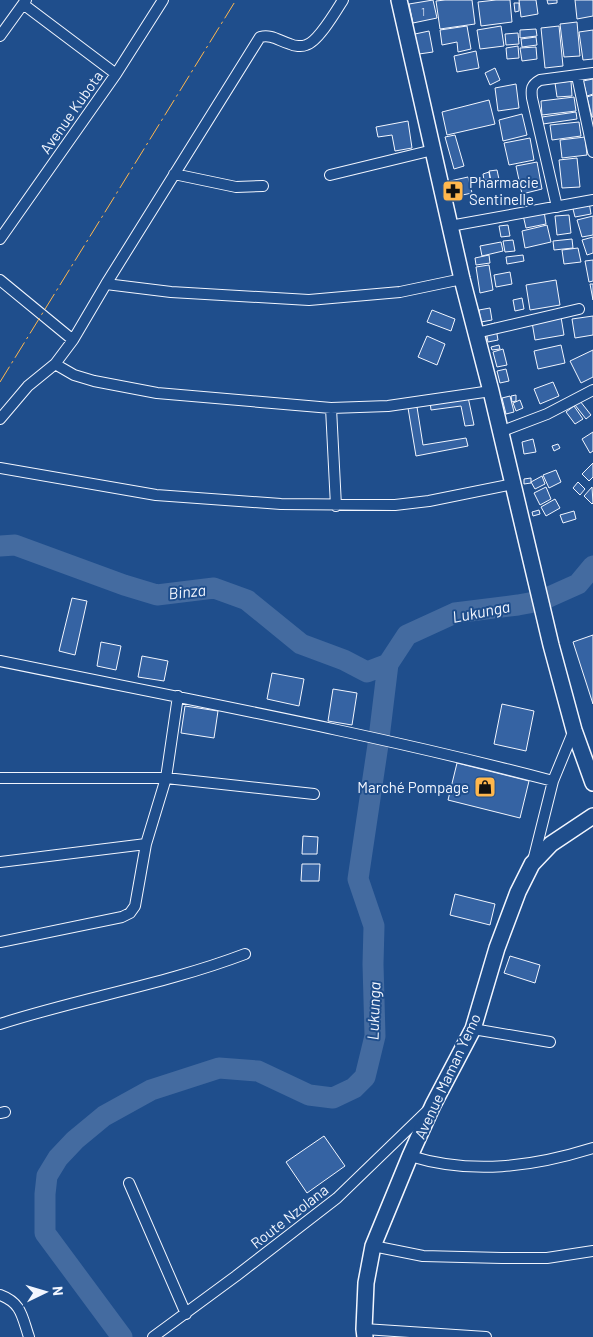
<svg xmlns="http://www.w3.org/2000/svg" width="593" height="1337" viewBox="0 0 593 1337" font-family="Barlow,sans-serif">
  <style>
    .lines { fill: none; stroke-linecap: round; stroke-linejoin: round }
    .river { stroke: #446ba0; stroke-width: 21 }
    .building { fill: #3563a3; stroke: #f2f6ff }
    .street-casing { stroke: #f2f6ff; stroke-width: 12 }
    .secondary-casing { stroke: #f2f6ff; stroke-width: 18 }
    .street { stroke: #1f4e8c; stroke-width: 10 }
    .secondary { stroke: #1f4e8c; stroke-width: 15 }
    .power { stroke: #ffb74d; stroke-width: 1; stroke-dasharray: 18 4 2.5 4; stroke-linecap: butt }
    .labels { text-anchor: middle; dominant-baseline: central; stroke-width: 4; stroke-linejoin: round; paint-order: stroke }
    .number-label { font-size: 12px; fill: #c3d1e8 }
    .street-label { font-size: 15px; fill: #f2f6ff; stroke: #1f4e8c }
    .poi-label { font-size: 15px; fill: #f2f6ff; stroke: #1f4e8c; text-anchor: start }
    .water-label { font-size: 16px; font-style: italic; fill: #f2f6ff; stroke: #1f4e8c }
  </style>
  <rect width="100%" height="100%" fill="#1f4e8c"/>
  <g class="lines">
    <path class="river" d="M0 546 15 545 124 585 157 595 214 588 247 600 301 644 344 660 367 672 388 664
      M122 1337 45 1233V1194L47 1176 58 1158 75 1140 104 1116 151 1090 219 1068 258 1071 309 1095 333 1098 354 1088 365 1077 375 1036 373 964 374 926 358 879 379 738 388 664 407 635 455 613 518 605 540 601 578 584 593 566"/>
  </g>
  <path class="building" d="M433 0 437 18 413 23 409 4Z
    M445 0H472L475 24 440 29 436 1Z
    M496 0H510L512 22 481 26 478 2Z
    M519 0H536L538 14 521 17Z
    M547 0H557V3L548 4Z
    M575 0H593V16L577 19Z
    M514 3H519V11L515 12Z
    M577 22 580 56 564 57 560 24Z
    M467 26 471 49 458 52 457 42 442 45 440 30Z
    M501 26 504 46 480 49 477 30Z
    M559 26 563 66 545 68 541 28Z
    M536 29 537 36 520 38V30Z
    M593 30V59L583 60 579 32Z
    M429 31 433 52 419 54 415 34Z
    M518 33 519 44 506 45 505 34Z
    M536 37 537 45 522 47 521 39Z
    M518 46 519 58 507 59 506 48Z
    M536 47 537 59 522 61 520 48Z
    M476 51 479 68 457 72 454 56Z
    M495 68 500 80 490 85 485 73Z
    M593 79V94L587 96 583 81Z
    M571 81 572 96 557 97 555 83Z
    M516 84 519 108 498 111 495 88Z
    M593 95V117H592L587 97Z
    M574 97 576 111 542 115 541 101Z
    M489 100 495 124 447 135 442 112Z
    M576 112 577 119 543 124 542 117Z
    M522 114 527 135 503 141 499 120Z
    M408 121 412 148 395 151 392 135 378 137 376 127Z
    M579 122 581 136 552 140 550 125Z
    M455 135 464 166 454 169 445 137Z
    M585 137 587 155 562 158 560 140Z
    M530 138 534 160 509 165 504 143Z
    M577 158 580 187 562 188 559 160Z
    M537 162 542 189 522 194 516 166Z
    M497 170 500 184 492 185 489 171Z
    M489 172 490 179 484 180 483 174Z
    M468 177 472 193 453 197 450 181Z
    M589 202 591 214 575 217 572 205Z
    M544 211 546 224 526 228 523 215Z
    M569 215 571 233 557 235 555 216Z
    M593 216V235L582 237 577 220Z
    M508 225 510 236 501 237 499 226Z
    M547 225 551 242 525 248 522 231Z
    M593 237V253L587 255 582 240Z
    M572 239 573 248 554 250 553 241Z
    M513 240 515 251 505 252 503 241Z
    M501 242 503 251 482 256 480 246Z
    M578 248 581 262 564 264 562 250Z
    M489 255 490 263 476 265 475 258Z
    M523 255 524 261 507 264 506 257Z
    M593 260V281L589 282 585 261Z
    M489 265 493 290 480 293 476 267Z
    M510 272 512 284 496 287 494 275Z
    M556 280 560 305 530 310 526 285Z
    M590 284H593V300Z
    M522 298 524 309 515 311 513 300Z
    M490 308 492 320 481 322 479 310Z
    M432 310 455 319 451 331 427 322Z
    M560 311 564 335 535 340 531 316Z
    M593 316V335L575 338 572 319Z
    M495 323 498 340 488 342 485 326Z
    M427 336 445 344 437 365 418 357Z
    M499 345 500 349 492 350 491 347Z
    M561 345 565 363 538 369 534 351Z
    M503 349 507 365 497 367 493 352Z
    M593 350V377L581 383 570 361Z
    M506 369 509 381 500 383 497 371Z
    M553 382 559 396 540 404 534 389Z
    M516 395V401L512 402 511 396Z
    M510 396 514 412 506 414 502 398Z
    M468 397 474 425 465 426 461 406 431 410 430 402Z
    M520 400 523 408 516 411 513 403Z
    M580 401 591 415 586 419 575 405Z
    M574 406 583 419 575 424 566 412Z
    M417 407 423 445 466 438 468 446 416 456 408 408Z
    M593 432V451L590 453 582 439Z
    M533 439 536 452 524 454 522 442Z
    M558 444 560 448 554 451 552 446Z
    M593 463V477L589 481 582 474Z
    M556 470 561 482 549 488 543 475Z
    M542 476 545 484 535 489 531 482Z
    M531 478V483L524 484V479Z
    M578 482 585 489 580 495 573 488Z
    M546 487 551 499 540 505 534 493Z
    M592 487 593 503 592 504 584 496Z
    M555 499 560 508 546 516 541 507Z
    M539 510 540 514 533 516 532 512Z
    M574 511 576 519 563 523 560 515Z
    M72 598 87 601 75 655 59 651Z
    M593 635V704L573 642Z
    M101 642 121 646 116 670 97 666Z
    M142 656 168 661 164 681 138 677Z
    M272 673 304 679 299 706 267 699Z
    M333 689 357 693 352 725 328 721Z
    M502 704 534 711 526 751 494 744Z
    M185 706 218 711 214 738 181 733Z
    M457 763 529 781 520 818 448 800Z
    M303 836 318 837 317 854H302Z
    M302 864H320L319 881H301Z
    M455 894 495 904 490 925 450 915Z
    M510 956 540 965 535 983 504 973Z
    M324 1136 345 1166 307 1193 286 1162Z"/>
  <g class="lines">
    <g class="street-casing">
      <path id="street" d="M23 4 116 74
        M0 36 26 0
        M577 76 593 152
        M174 174 236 187 263 186
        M330 175 433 150
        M557 207 532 98C531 89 531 85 540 80L593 73
        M450 226 593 200
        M0 239 116 74 163 0
        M0 280 73 340
        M106 284 171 292 309 300 400 292 462 279
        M476 333 579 309
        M55 364 74 375 94 381 157 393 331 408 388 406 491 391
        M331 408 336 506
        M0 419 28 386 55 364 73 340 106 284 260 37C272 34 279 41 290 44 294 46 302 47 306 45 318 42 336 11 343 0
        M500 432 547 414 593 390
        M0 468 156 495 281 504 395 505 429 501 513 484
        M0 661C185 699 370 733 553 781
        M0 778H166L314 794
        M533 861 553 781 574 730
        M0 862 146 844
        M0 942 122 917 130 913 135 906 146 844 166 778 178 696
        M0 1024C81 998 166 984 245 954
        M473 1029 550 1042
        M0 1113 5 1112
        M410 1156C472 1175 532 1167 593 1148
        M129 1183 186 1314
        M373 1246 423 1256 502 1258H547L593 1251
        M0 1295C22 1303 22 1317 29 1337
        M364 1329 486 1337
        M153 1337 236 1276 337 1198 427 1111"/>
    </g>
    <g class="secondary-casing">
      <path id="secondary" d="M399 0 462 279 491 391 551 645 574 730 593 783
        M365 1337 364 1329 366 1283 373 1246 410 1156 433 1105 473 1029 497 948 518 892 532 864 551 844 593 816"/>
    </g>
    <use href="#street" class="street"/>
    <use href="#secondary" class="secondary"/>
    <path class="power" d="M0 382 236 0"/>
  </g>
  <defs>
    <g id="pharmacy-square" transform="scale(1.125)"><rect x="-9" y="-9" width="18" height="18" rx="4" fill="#ffb74d" stroke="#1f4e8c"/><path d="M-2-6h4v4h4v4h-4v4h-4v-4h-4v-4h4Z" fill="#111"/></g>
    <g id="shop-square" transform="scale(1.125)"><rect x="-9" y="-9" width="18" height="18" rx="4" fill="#ffb74d" stroke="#1f4e8c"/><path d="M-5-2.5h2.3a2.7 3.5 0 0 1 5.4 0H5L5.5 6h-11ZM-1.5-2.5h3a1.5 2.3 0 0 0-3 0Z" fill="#111"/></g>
  </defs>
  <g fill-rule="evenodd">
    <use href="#pharmacy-square" x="453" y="191"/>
    <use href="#shop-square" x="485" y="787"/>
  </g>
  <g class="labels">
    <g class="number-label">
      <text x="423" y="11">1</text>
    </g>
    <g class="street-label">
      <text transform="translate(71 112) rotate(-55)">Avenue Kubota</text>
      <text transform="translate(447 1076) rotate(-65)">Avenue Maman Yemo</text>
      <text transform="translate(289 1216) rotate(-38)">Route Nzolana</text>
    </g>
    <g class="poi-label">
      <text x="469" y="182">Pharmacie<tspan x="469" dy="17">Sentinelle</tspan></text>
      <text x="469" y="787" text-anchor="end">Marché Pompage</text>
    </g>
    <g class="water-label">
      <text transform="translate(187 591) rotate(-6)">Binza</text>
      <text transform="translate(481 611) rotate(-11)">Lukunga</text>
      <text transform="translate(373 1011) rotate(-88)">Lukunga</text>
    </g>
  </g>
  <g transform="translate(45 1292) rotate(85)" stroke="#1f4e8c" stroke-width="4" paint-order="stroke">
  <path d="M0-4L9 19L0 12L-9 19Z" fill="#f2f6ff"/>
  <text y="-8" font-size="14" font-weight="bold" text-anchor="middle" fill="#f2f6ff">N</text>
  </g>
</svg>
